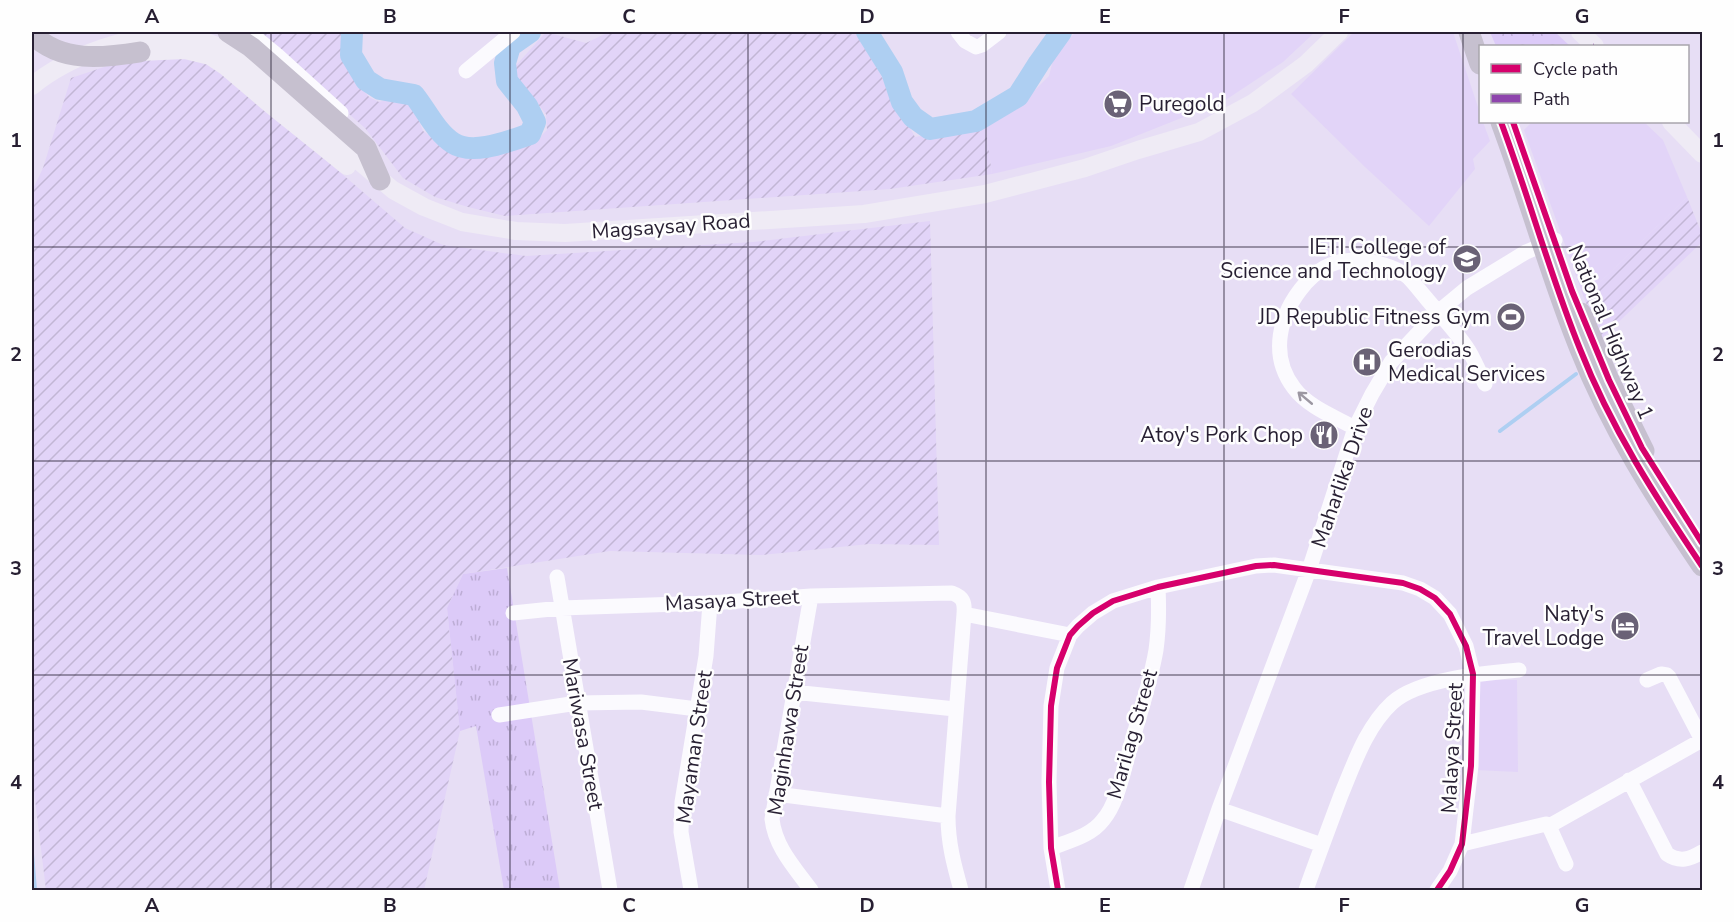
<svg xmlns="http://www.w3.org/2000/svg" width="1734" height="922" viewBox="0 0 1734 922" font-family="'Nunito Sans',sans-serif">
  <style>
    .built { fill: #e2d4f8 }
    .industrial { fill: url(#industrial-furrows) }
    .grass { fill: url(#grass-tufts) }
    .park { fill: url(#park-crowns) }
    .lines { fill: none; stroke-linecap: round; stroke-linejoin: round }
    .stream { stroke: #aecff2; stroke-width: 4 }
    .river { stroke: #aecff2; stroke-width: 22 }
    .minor { stroke: #fbfafe; stroke-width: 15 }
    .major { stroke: #efebf5; stroke-width: 18 }
    .highway { stroke: #c6c0cf; stroke-width: 21 }
    .quiet { stroke: #8e44ad; stroke-width: 4.5; stroke-dasharray: 9 4.5; stroke-linecap: butt }
    .cycleway-casing { stroke: #fefefe; stroke-width: 10 }
    .cycleway { stroke: #d6006c; stroke-width: 6 }
    .oneway { stroke: #9c97a2 }
    .grid { fill: none; stroke: #271f32; stroke-width: 1.5; stroke-opacity: 0.55 }
    .labels { text-anchor: middle; dominant-baseline: central; stroke-width: 5; stroke-linejoin: round; paint-order: stroke }
    .poi-label { font-size: 21px; fill: #271f32; stroke: #fefefe; text-anchor: end }
    .street-label { font-size: 21px; fill: #271f32; stroke: #fefefe }
    .neatline { fill: none; stroke: #271f32; stroke-width: 2 }
    .grid-label { font-size: 20px; text-anchor: middle; font-weight: bold; fill: #271f32 }
  </style>
  <defs>
    <pattern id="industrial-furrows" width="10" height="10" patternUnits="userSpaceOnUse" patternTransform="scale(1.5)"><rect width="10" height="10" fill="#e2d4f8"/><path d="M-1 1l2-2M0 10L10 0M9 11l2-2" fill="none" stroke="#c2b6d5"/></pattern>
    <pattern id="grass-tufts" width="24" height="20" patternUnits="userSpaceOnUse" patternTransform="scale(1.5)"><rect width="24" height="20" fill="#dccaf8"/><path d="M3 7l-1-3M5 7V3M7 7l1-3M15 17l-1-3M17 17v-4M19 17l1-3" fill="none" stroke="#bdadd5"/></pattern>
    <pattern id="park-crowns" width="20" height="18" patternUnits="userSpaceOnUse" patternTransform="scale(1.5)"><rect width="20" height="18" fill="#dccaf8"/><path d="M2 6a3 3 0 1 1 6 0M12 15a3 3 0 1 1 6 0" fill="none" stroke="#bdadd5"/></pattern>
  </defs>
  <rect width="100%" height="100%" fill="#e7def5"/>
  <path class="built" d="M1076 32H1315L1283 62 1224 101 1111 146 992 174 985 124 1018 107 1049 76 1055 52Z
    M1354 32H1453L1480 113V122H1483L1490 141 1473 159 1475 169 1429 226 1365 167 1291 94Z
    M1532 122H1644L1663 140 1687 197 1584 298 1524 130Z
    M1480 680H1517L1518 772 1475 770Z"/>
  <path class="industrial" d="M255 32H344L342 46 359 85 369 97 379 102 395 97 411 102 423 131 453 152H504L533 144 547 130 546 114 511 71 546 32 586 43 609 32H857L915 137 985 124 992 174 890 189 505 216 468 207 435 197 403 178 365 128Z
    M171 55 216 66 405 228 443 245 526 256 753 242 930 221 939 545 869 544 761 555 610 551 463 574 447 608 460 731 424 890H46L32 775V191L43 168 71 78 116 63Z
    M1687 197 1702 234V242L1601 339 1584 298Z"/>
  <path class="grass" d="M507 568 560 890H504L476 726 460 731 447 608 463 574Z"/>
  <path class="park" d="M1490 32H1555L1570 46H1496Z"/>
  <g class="lines">
    <path class="stream" d="M1500 431 1576 374
      M32 854 35 890"/>
    <path class="river" d="M352 32 351 55 366 80 380 89 414 95C426 110 436 132 453 143 473 156 509 141 530 134L535 122 527 106 507 81 505 63 510 46 530 32
      M867 32 892 72 902 102 913 117 930 129 976 121 1018 96 1039 63 1061 32"/>
    <path class="minor" d="M249 32 277 55 341 113
      M958 32 965 41 976 47 982 45 999 32
      M466 71 513 32
      M1355 428C1335 417 1308 407 1294 388 1269 355 1279 314 1305 284 1313 276 1319 269 1330 265 1346 258 1367 260 1384 265 1391 267 1402 272 1408 277 1414 283 1420 291 1426 298 1440 315 1457 332 1469 351 1475 361 1480 373 1485 384
      M557 577 610 890
      M811 596 772 819C775 847 795 868 811 890
      M513 613 561 608 710 603 811 596 952 593C963 597 965 602 964 614L948 816C948 843 954 865 961 890
      M964 614 1070 635
      M1647 680 1661 674 1667 675 1669 677 1702 740
      M793 692 955 709
      M499 715 577 703 641 702 697 709
      M1629 780 1667 854C1680 863 1690 859 1702 852
      M776 794 948 816
      M1219 809 1322 845
      M1549 826 1702 740
      M1462 844 1546 824 1549 826 1566 864
      M1051 848C1069 841 1091 836 1103 820 1117 804 1123 773 1129 752 1138 719 1150 685 1156 650 1159 629 1159 608 1158 587
      M691 890 681 832 682 802 706 656 710 603
      M1058 890 1051 848 1049 782 1051 706 1057 668 1070 635 1078 626 1093 613 1113 601 1158 587 1256 566 1274 565 1403 583 1420 589 1435 598 1450 614 1466 646 1473 674 1471 766 1462 844 1450 871 1437 890
      M1191 890 1219 809 1309 570 1355 428 1372 394 1391 362 1438 312 1467 288 1526 252 1555 240
      M1306 890C1317 859 1329 827 1341 795 1354 764 1366 727 1392 703 1418 679 1485 673 1519 670"/>
    <path class="major" d="M1580 32 1595 46
      M140 52 185 50 210 56 225 66 271 105 347 166
      M32 86C68 56 132 33 179 36 200 37 219 46 236 57L393 190 424 207 462 222 516 231 565 233 864 214 985 194 1085 168 1138 150 1199 132 1253 103 1306 64 1339 32
      M1671 122 1702 154"/>
    <path class="highway" d="M228 32 251 47 366 148 380 180
      M1469 32 1480 64
      M32 34C61 63 103 58 140 52
      M1501 122C1529 197 1550 275 1580 349 1611 428 1655 496 1702 566
      M1581 313 1609 380 1644 451"/>
    <path class="quiet" d="M1593 46H1594"/>
    <g class="cycleway-casing">
      <path id="cycleway" d="M1501 122C1529 197 1550 275 1580 349 1611 428 1655 496 1702 566
        M1513 122 1572 291 1609 380 1642 448 1702 543
        M1058 890 1051 848 1049 782 1051 706 1057 668 1070 635 1078 626 1093 613 1113 601 1158 587 1256 566 1274 565 1403 583 1420 589 1435 598 1450 614 1466 646 1473 674 1471 766 1462 844 1450 871 1437 890"/>
    </g>
    <use href="#cycleway" class="cycleway"/>
  </g>
  <defs><path id="oneway-shaft" d="M-6 0H5M1.5-3L5.5 0L1.5 3" fill="none" stroke-width="1.6" stroke-linecap="round" stroke-linejoin="round" transform="scale(1.5)"/></defs>
  <use class="oneway" href="#oneway-shaft" transform="translate(1305 398) rotate(-140)"/>
  <path class="grid" d="M271 32V890M510 32V890M748 32V890M986 32V890M1224 32V890M1463 32V890M32 247H1702M32 461H1702M32 675H1702"/>
  <defs>
    <g id="supermarket-disc" transform="scale(1.5)"><circle r="9.5" fill="#6a6276" stroke="#fefefe"/><path d="M-6-5.5h2.5l.6 2H6L4.5 2H-2.5L-4.4-4H-6ZM-1.5 3.2a1.3 1.3 0 1 0 .1 0ZM3 3.2a1.3 1.3 0 1 0 .1 0Z" fill="#fff"/></g>
    <g id="university-disc" transform="scale(1.5)"><circle r="9.5" fill="#6a6276" stroke="#fefefe"/><path d="M0-5L7-2L0 1L-7-2ZM-4 1L0 2.5L4 1V4Q0 6-4 4Z" fill="#fff"/></g>
    <g id="stadium-disc" transform="scale(1.5)"><circle r="9.5" fill="#6a6276" stroke="#fefefe"/><path d="M0-5a6.5 5 0 1 0 0 10a6.5 5 0 1 0 0-10ZM-3.5-1.8h7v3.6h-7Z" fill="#fff"/></g>
    <g id="hospital-disc" transform="scale(1.5)"><circle r="9.5" fill="#6a6276" stroke="#fefefe"/><path d="M-5-5h3v3.5h4V-5h3V5h-3V1.5h-4V5h-3Z" fill="#fff"/></g>
    <g id="restaurant-disc" transform="scale(1.5)"><circle r="9.5" fill="#6a6276" stroke="#fefefe"/><path d="M-5-6h1v4h1v-4h1v4h1v-4h1v5L-1.5 .5V6h-2V.5L-5-1ZM5-6V6H3V1.5H1.5Q1.5-4 5-6Z" fill="#fff"/></g>
    <g id="hotel-disc" transform="scale(1.5)"><circle r="9.5" fill="#6a6276" stroke="#fefefe"/><path d="M-6-4.5h1.5V1H6V5H4.5V3h-9V5H-6ZM-4 0a1.8 1.8 0 1 1 3.6 0ZM.5 0V-2.5h3Q6-2.5 6 0Z" fill="#fff"/></g>
  </defs>
  <g fill-rule="evenodd">
    <use href="#supermarket-disc" x="1118" y="104"/>
    <use href="#university-disc" x="1467" y="259"/>
    <use href="#stadium-disc" x="1511" y="317"/>
    <use href="#hospital-disc" x="1367" y="362"/>
    <use href="#restaurant-disc" x="1324" y="435"/>
    <use href="#hotel-disc" x="1625" y="626"/>
  </g>
  <g class="labels">
    <g class="poi-label">
      <text x="1139" y="104" text-anchor="start">Puregold</text>
      <text x="1446" y="247">IETI College of<tspan x="1446" dy="24">Science and Technology</tspan></text>
      <text x="1490" y="317">JD Republic Fitness Gym</text>
      <text x="1388" y="350" text-anchor="start">Gerodias<tspan x="1388" dy="24">Medical Services</tspan></text>
      <text x="1303" y="435">Atoy's Pork Chop</text>
      <text x="1604" y="614">Naty's<tspan x="1604" dy="24">Travel Lodge</tspan></text>
    </g>
    <g class="street-label">
      <text transform="translate(671 226) rotate(-4)">Magsaysay Road</text>
      <text transform="translate(1611 332) rotate(67)">National Highway 1</text>
      <text transform="translate(1342 477) rotate(-71)">Maharlika Drive</text>
      <text transform="translate(732 600) rotate(-3)">Masaya Street</text>
      <text transform="translate(788 730) rotate(-81)">Maginhawa Street</text>
      <text transform="translate(583 734) rotate(80)">Mariwasa Street</text>
      <text transform="translate(1132 734) rotate(-74)">Marilag Street</text>
      <text transform="translate(694 747) rotate(-82)">Mayaman Street</text>
      <text transform="translate(1452 748) rotate(-87)">Malaya Street</text>
    </g>
  </g>
  <rect width="1734" height="922" fill="none" stroke="#fefefe" stroke-width="66"/>
  <rect x="1479" y="45" width="210" height="78" fill="#fefefe" stroke="#a8a5ac" stroke-width="1.5"/>
  <rect x="1491" y="64" width="30" height="9" fill="#d6006c" stroke="#a8a5ac" stroke-width="1.5"/>
  <text x="1533" y="75" font-size="18" fill="#271f32">Cycle path</text>
  <rect x="1491" y="94" width="30" height="9" fill="#8e44ad" stroke="#a8a5ac" stroke-width="1.5"/>
  <text x="1533" y="105" font-size="18" fill="#271f32">Path</text>
  <rect x="33" y="33" width="1668" height="856" class="neatline"/>
  <g class="grid-label">
    <text x="152" y="23">A</text>
    <text x="390" y="23">B</text>
    <text x="629" y="23">C</text>
    <text x="867" y="23">D</text>
    <text x="1105" y="23">E</text>
    <text x="1344" y="23">F</text>
    <text x="1582" y="23">G</text>
    <text x="16" y="147">1</text>
    <text x="1718" y="147">1</text>
    <text x="16" y="361">2</text>
    <text x="1718" y="361">2</text>
    <text x="16" y="575">3</text>
    <text x="1718" y="575">3</text>
    <text x="16" y="789">4</text>
    <text x="1718" y="789">4</text>
    <text x="152" y="912">A</text>
    <text x="390" y="912">B</text>
    <text x="629" y="912">C</text>
    <text x="867" y="912">D</text>
    <text x="1105" y="912">E</text>
    <text x="1344" y="912">F</text>
    <text x="1582" y="912">G</text>
  </g>
</svg>
